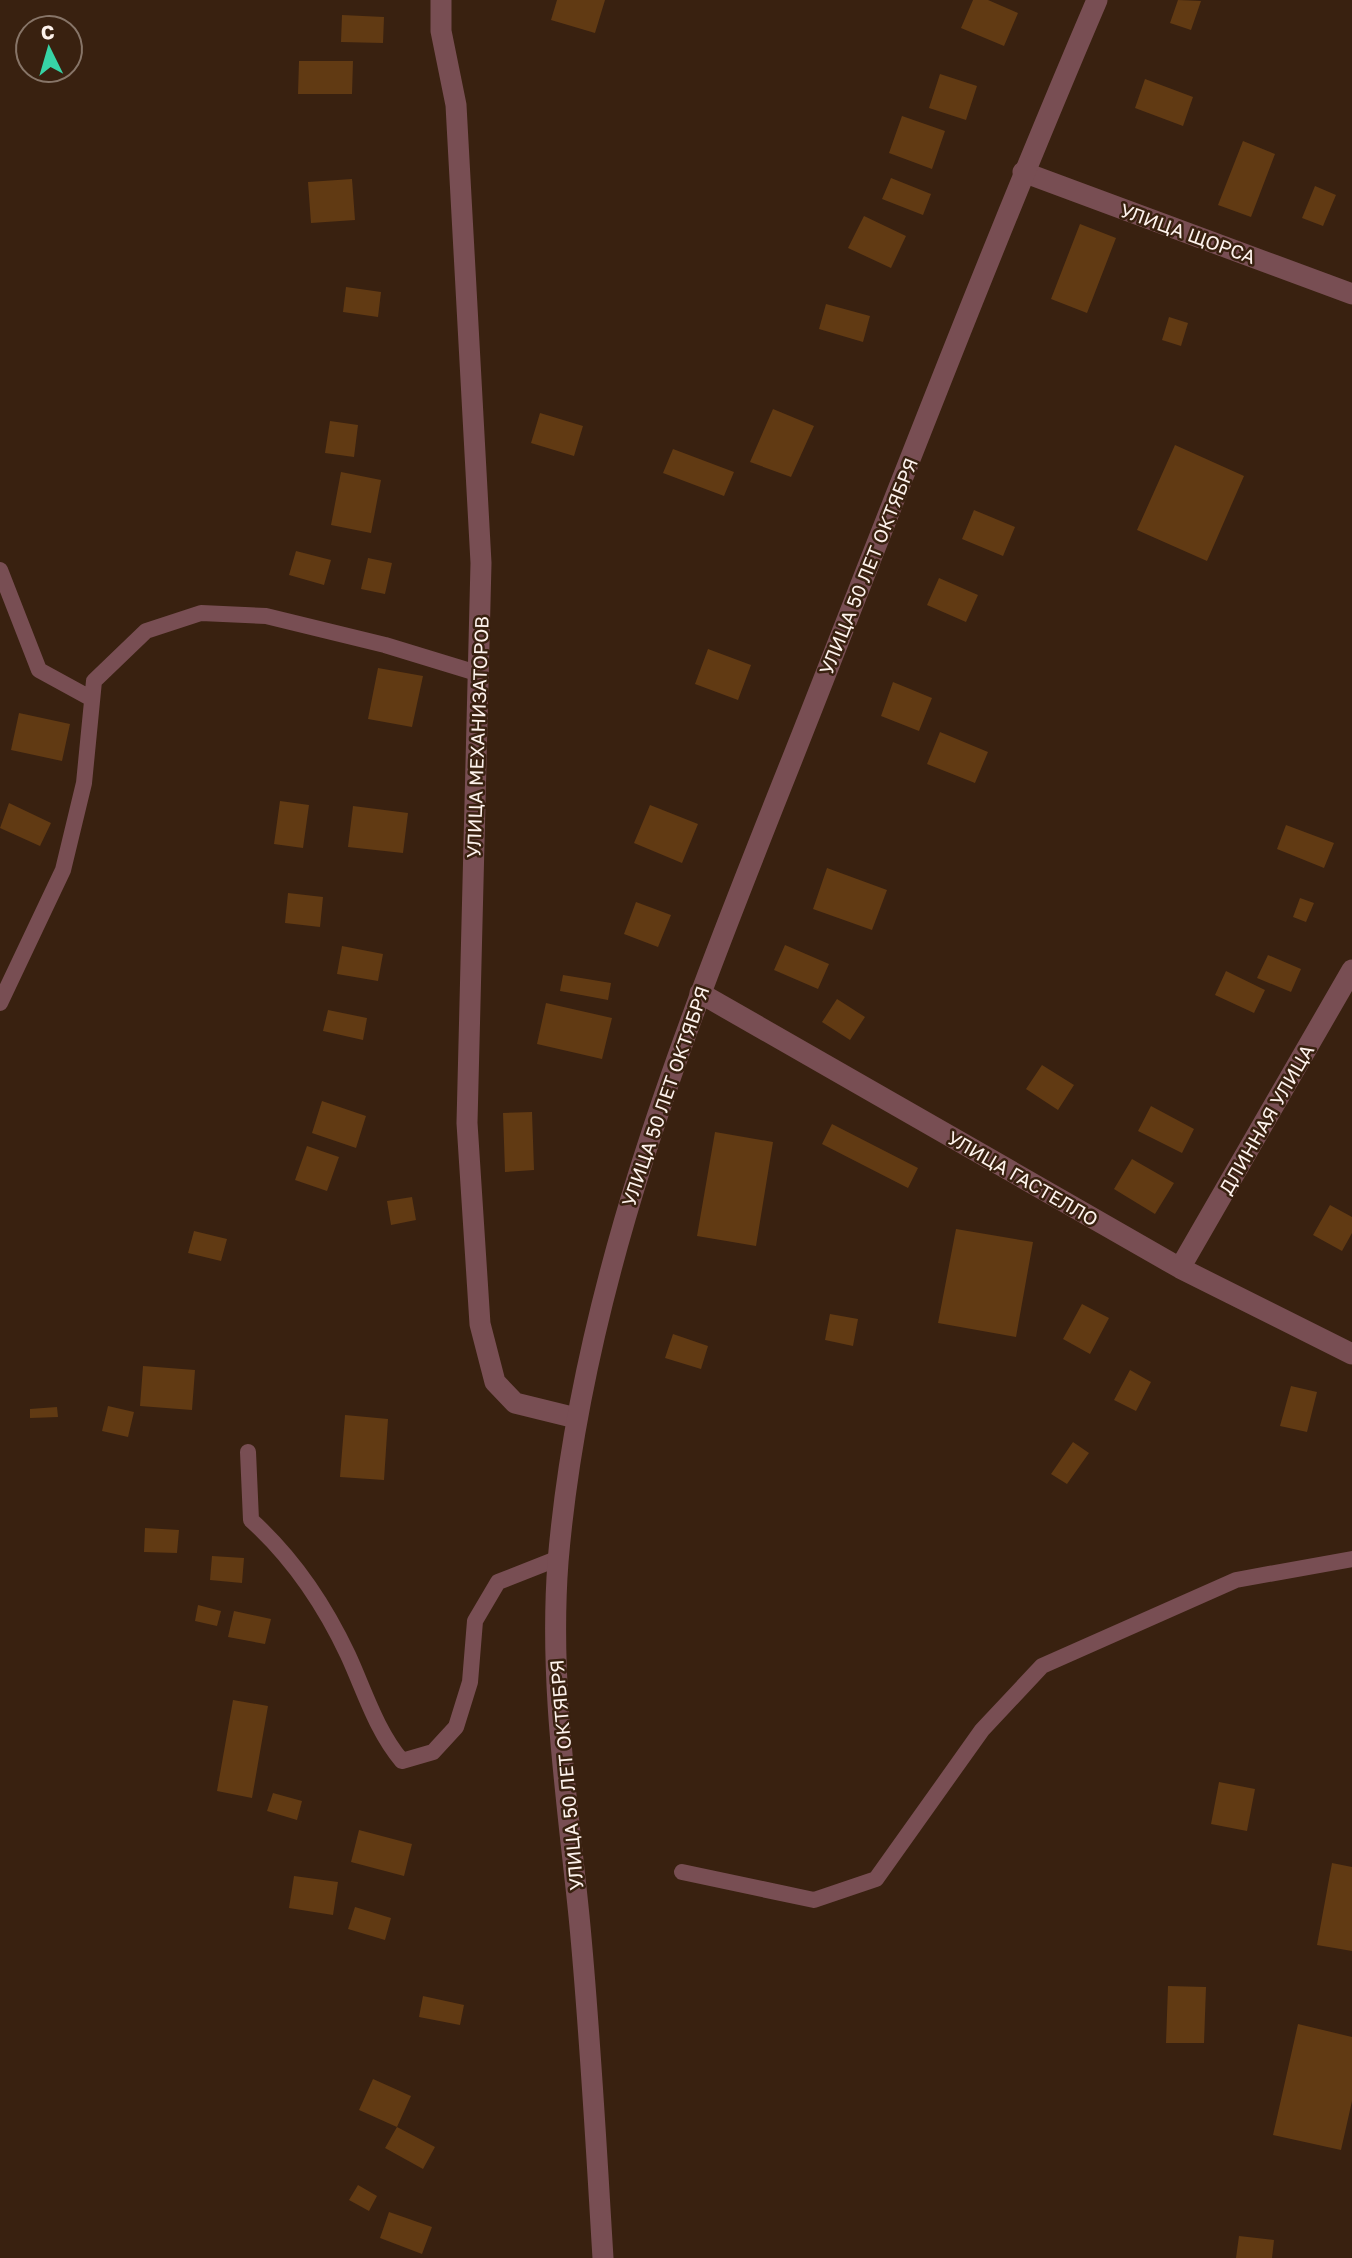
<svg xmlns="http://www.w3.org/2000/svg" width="1352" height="2258" viewBox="0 0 1352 2258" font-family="'Golos Text',sans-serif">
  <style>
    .building { fill: #613a13 }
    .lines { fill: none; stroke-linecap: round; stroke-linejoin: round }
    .service { stroke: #784e53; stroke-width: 16 }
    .minor { stroke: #784e53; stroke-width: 21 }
    .tertiary { stroke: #784e53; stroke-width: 21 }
    .labels { text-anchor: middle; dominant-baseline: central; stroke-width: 5; stroke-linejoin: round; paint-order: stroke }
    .street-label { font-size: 19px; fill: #fdf2ec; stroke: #392110 }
  </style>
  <rect width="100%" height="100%" fill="#392110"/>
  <path class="building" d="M557 0H605L595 33 551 20Z
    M973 0H988L1018 13 1004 46 961 28Z
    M1178 0 1201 1 1191 30 1170 23Z
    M342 15 384 17 383 43 341 42Z
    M299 61H353L352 94H298Z
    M940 74 977 86 966 120 929 108Z
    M1145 79 1193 97 1183 126 1135 108Z
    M902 116 945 131 932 169 889 153Z
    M1243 141 1275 154 1251 217 1218 205Z
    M891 178 931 194 923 215 882 199Z
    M352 179 355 220 311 223 308 182Z
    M1315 186 1336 195 1323 226 1302 218Z
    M864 216 906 236 891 268 848 248Z
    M1080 224 1116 238 1087 313 1051 299Z
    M346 287 381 292 378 317 343 312Z
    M826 304 870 316 863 342 819 329Z
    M1169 317 1188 323 1181 346 1162 340Z
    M773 409 814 426 791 477 750 462Z
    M540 413 583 426 574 456 531 443Z
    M330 421 358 425 354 457 325 453Z
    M1175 445 1244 476 1207 561 1137 530Z
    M673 449 734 472 724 496 663 473Z
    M341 472 381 480 371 533 331 525Z
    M974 510 1015 527 1003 556 962 539Z
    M296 551 331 560 324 585 289 575Z
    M368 558 392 563 385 594 361 589Z
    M939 578 978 595 966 622 927 605Z
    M708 649 751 665 738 700 695 684Z
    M378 668 423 676 412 727 368 719Z
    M893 682 932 698 919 731 881 716Z
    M19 713 70 724 62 761 11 750Z
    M940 732 988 752 975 783 927 764Z
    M280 801 309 805 303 848 274 844Z
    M9 803 51 823 40 846 0 828Z
    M650 805 698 824 682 863 634 843Z
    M353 806 408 813 403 853 348 847Z
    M1286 825 1334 843 1324 868 1277 849Z
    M827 868 887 890 872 930 813 909Z
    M288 893 323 897 320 927 285 923Z
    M1300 898 1314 903 1306 922 1293 917Z
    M636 902 671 915 658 947 624 934Z
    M785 945 829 964 818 989 774 970Z
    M342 946 383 954 378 981 337 974Z
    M1268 955 1301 969 1291 992 1257 978Z
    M1226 971 1265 990 1254 1013 1215 995Z
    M563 975 611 983 608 1000 560 991Z
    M837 999 865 1017 850 1040 822 1022Z
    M546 1003 612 1018 602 1059 537 1044Z
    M328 1010 367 1018 363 1040 323 1031Z
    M1042 1065 1074 1085 1058 1110 1026 1089Z
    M322 1101 366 1116 356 1148 312 1133Z
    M1151 1106 1194 1129 1182 1153 1138 1131Z
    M532 1112 534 1170 505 1172 503 1113Z
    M832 1124 918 1168 908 1188 822 1144Z
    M715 1132 773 1142 756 1246 697 1236Z
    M307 1146 339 1157 327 1191 295 1180Z
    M1132 1159 1174 1183 1155 1214 1114 1189Z
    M412 1197 416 1220 391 1225 387 1201Z
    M1330 1205 1352 1217V1233L1342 1251 1313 1235Z
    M956 1229 1033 1242 1016 1337 938 1323Z
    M194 1231 227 1239 221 1261 188 1253Z
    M1082 1304 1109 1318 1090 1354 1063 1339Z
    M830 1314 858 1319 853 1346 825 1340Z
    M673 1334 708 1346 701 1369 665 1358Z
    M143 1366 195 1370 192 1410 140 1406Z
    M1130 1370 1151 1382 1136 1411 1114 1400Z
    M1291 1386 1317 1392 1307 1432 1280 1426Z
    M108 1406 134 1412 128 1437 102 1431Z
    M57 1407 58 1417 30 1418V1409Z
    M345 1415 388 1419 384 1480 340 1477Z
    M1073 1442 1089 1453 1067 1484 1051 1474Z
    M145 1528 179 1530 177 1553 144 1552Z
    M212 1556 244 1558 242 1583 210 1580Z
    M198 1605 221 1611 217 1626 195 1621Z
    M234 1611 271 1619 265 1644 228 1637Z
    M233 1700 268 1706 252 1798 217 1791Z
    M1219 1782 1255 1789 1247 1831 1211 1824Z
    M273 1793 302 1801 297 1820 267 1811Z
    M359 1830 412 1844 404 1876 351 1862Z
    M1332 1863 1352 1867V1951L1317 1945Z
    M294 1876 338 1882 333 1915 289 1908Z
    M355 1907 391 1918 385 1940 348 1929Z
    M1168 1986 1206 1987 1204 2043H1166Z
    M423 1996 464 2005 460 2025 419 2017Z
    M1298 2024 1352 2037V2101L1341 2150 1273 2135Z
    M373 2079 411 2096 397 2127 359 2110Z
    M397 2127 435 2147 423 2169 385 2148Z
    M358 2185 377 2196 369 2211 349 2200Z
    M389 2212 432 2227 422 2254 380 2238Z
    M1239 2236 1274 2240 1272 2258H1236Z"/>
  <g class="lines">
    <path class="service" d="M0 570 39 670 92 699
      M0 1003 63 870 84 783 94 681 146 631 201 613 266 616 385 645 480 674
      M248 1452 251 1520C293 1558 324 1604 348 1655 365 1692 376 1730 402 1761L433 1752 456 1727 470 1682 475 1621 498 1582 559 1558
      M682 1872 814 1900 876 1879 982 1730 1042 1666 1236 1580 1352 1559"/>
    <path class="minor" d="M441 0V31L456 105 481 563 467 1123 480 1324 495 1382 515 1403 576 1418
      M1023 172 1352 294
      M700 993 1180 1268 1352 1354
      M1180 1268 1352 970"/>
    <path class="tertiary" d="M603 2258C596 2144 590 2029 579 1916 567 1798 549 1681 558 1562 583 1265 702 988 810 714 904 475 996 236 1097 0"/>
  </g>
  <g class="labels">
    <g class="street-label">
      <text transform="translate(1188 233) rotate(20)">УЛИЦА ЩОРСА</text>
      <text transform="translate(868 566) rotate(-68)">УЛИЦА 50 ЛЕТ ОКТЯБРЯ</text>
      <text transform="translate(477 737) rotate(-88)">УЛИЦА МЕХАНИЗАТОРОВ</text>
      <text transform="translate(665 1096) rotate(-71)">УЛИЦА 50 ЛЕТ ОКТЯБРЯ</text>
      <text transform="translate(1266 1119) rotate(-60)">ДЛИННАЯ УЛИЦА</text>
      <text transform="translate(1023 1178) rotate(30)">УЛИЦА ГАСТЕЛЛО</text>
      <text transform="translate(566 1775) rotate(-95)">УЛИЦА 50 ЛЕТ ОКТЯБРЯ</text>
    </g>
  </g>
  <g transform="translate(49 49) rotate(355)"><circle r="33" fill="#392110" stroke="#877568" stroke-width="2"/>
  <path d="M0-5L12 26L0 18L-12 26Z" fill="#37d4a6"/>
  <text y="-10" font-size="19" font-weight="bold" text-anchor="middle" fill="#fdf2ec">С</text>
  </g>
</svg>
